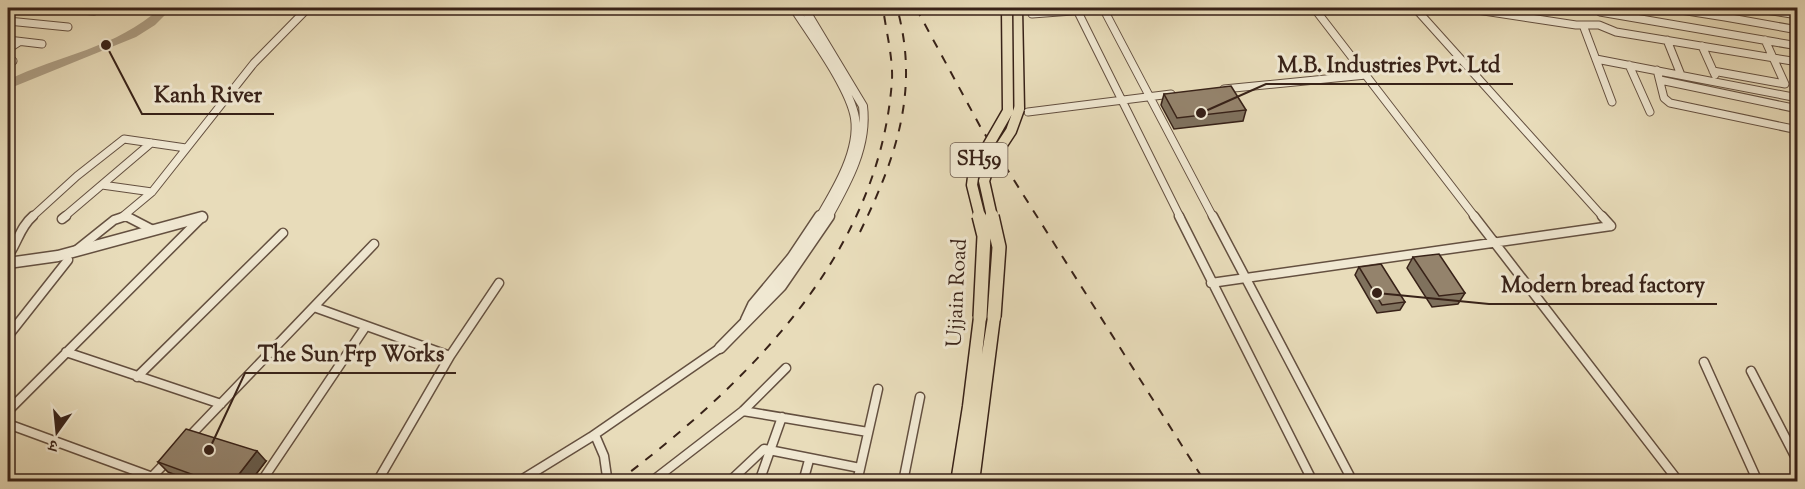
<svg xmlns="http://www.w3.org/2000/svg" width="1805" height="489" viewBox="0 0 1805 489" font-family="'Sorts Mill Goudy','Noto Serif Devanagari',serif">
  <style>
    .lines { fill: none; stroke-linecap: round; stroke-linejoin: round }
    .river { fill: #ac9d83; fill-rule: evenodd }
    .minor-far1-casing { stroke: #645040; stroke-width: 9 }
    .minor-casing { stroke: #645040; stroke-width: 11 }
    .tertiary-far1-casing { stroke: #645040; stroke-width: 10 }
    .tertiary-casing { stroke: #645040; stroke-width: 13 }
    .primary-casing { stroke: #382218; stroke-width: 3 }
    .minor-far1 { stroke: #f0e8d2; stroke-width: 7 }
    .minor { stroke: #f0e8d2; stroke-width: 8 }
    .tertiary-far1 { stroke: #f0e8d2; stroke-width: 8 }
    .tertiary { stroke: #f0e8d2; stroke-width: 10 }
    .primary { fill: #e8dcba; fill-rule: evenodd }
    .rail { stroke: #382218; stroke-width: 2; stroke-dasharray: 9 9; stroke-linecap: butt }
    .primary-bridge-far1-casing { stroke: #382218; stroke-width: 13; stroke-linecap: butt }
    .primary-bridge-casing { stroke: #382218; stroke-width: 16; stroke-linecap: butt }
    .primary-bridge-far1 { stroke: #e8dcba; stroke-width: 10 }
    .primary-bridge { stroke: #e8dcba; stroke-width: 13 }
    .wall { fill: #7f715d; stroke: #382218; stroke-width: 1.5 }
    .shaded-wall { fill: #685c4c; stroke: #382218; stroke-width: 1.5 }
    .building { fill: #94836c; stroke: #382218; stroke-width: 1.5 }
    .labels { text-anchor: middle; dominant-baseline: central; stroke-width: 6; stroke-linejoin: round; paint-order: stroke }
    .shield { fill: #f0e8d2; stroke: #6f5d50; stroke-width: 1.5 }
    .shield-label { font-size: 20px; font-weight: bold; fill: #382218 }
    .street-label { font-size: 21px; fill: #382218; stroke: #f0e8d2 }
    .leader { fill: none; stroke: #382218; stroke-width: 2 }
    .callout-dot { fill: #382218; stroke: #f0e8d2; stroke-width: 2 }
    .callout-label { font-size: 22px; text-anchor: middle; font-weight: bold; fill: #382218; stroke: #f0e8d2; stroke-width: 6; stroke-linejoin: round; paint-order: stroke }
  </style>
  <rect width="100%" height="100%" fill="#e8dcba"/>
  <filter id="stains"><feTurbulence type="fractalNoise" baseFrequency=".00333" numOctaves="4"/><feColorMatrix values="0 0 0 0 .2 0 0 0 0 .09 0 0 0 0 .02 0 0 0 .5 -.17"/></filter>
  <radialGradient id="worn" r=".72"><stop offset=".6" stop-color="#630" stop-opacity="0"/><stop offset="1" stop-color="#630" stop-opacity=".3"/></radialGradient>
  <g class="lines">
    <path class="river" d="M160 8H172L155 25 136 37 8 89V80C59 55 117 48 160 8Z"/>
    <g class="minor-far1-casing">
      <path id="minor-far1" d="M52 8 94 11
        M1103 8 1213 217
        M1314 8 1475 217
        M1415 8 1603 217
        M1464 8 1576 25H1599L1616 32 1798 62
        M1668 8 1725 17
        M1720 8 1725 17 1798 30
        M1753 8 1798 15
        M1077 10 1180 217
        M1600 12 1798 46
        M1032 14 1113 8
        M8 21 68 27
        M1583 25 1612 102
        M8 40 42 44
        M1667 40 1681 75
        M1702 46 1715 75
        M8 49 19 42
        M1596 59 1798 98
        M8 60 13 61
        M1629 65 1650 112
        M1657 70 1664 98 1670 103 1798 130
        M1713 71 1785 84 1765 40
        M1660 80 1798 109
        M1224 89 1366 75
        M1028 112 1171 94
        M102 185 152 192
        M126 216 128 217
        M32 217 77 176 124 139 186 148
        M64 217 151 143
        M122 217 152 192 254 63 308 8"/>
    </g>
    <g class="minor-casing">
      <path id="minor" d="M126 216 151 229
        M1179 216 1313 482
        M1213 216 1353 482
        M1474 216 1679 482
        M1602 216 1611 226
        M62 219 66 216
        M74 252 114 220 126 216
        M8 256C18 242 20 227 33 216
        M1211 283 1611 226
        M314 307 450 356
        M8 336 68 260
        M66 352 221 404
        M1704 362 1758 482
        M1751 371 1798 462
        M137 377 283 233
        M8 411 202 217
        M743 411 868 432
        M8 424 166 482
        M595 435 604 456 607 477
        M188 438 374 244
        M147 482 168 460
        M261 482 366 326
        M377 482 450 356 499 283
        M518 482 591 437 720 348
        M651 482 743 411 786 368
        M729 482 764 449 860 468
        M759 482 782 417
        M803 482 809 460
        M857 482 878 389
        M903 482 920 397"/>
    </g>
    <g class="tertiary-far1-casing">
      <path id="tertiary-far1" d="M794 8C811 35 850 87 855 118 860 151 836 190 820 217
        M804 8 863 106C868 146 847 183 828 217"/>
    </g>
    <g class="tertiary-casing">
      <path id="tertiary" d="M8 263 58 256 202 217
        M746 320 753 305 792 258 820 216
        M720 348 781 286 829 216"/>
    </g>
    <g class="primary-casing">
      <path id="primary" d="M1012 8H1022L1024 109 1019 112 1014 109Z
        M980 312 985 313 986 317 982 354 988 317 989 313H999L1000 317 979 482H951L963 406 974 317 975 313Z"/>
    </g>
    <use href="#minor-far1" class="minor-far1"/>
    <use href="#minor" class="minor"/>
    <use href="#tertiary-far1" class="tertiary-far1"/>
    <use href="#tertiary" class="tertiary"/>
    <use href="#primary" class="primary"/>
    <path class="rail" d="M916 8 981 128 1205 482
      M860 232C896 158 920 90 897 8
      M617 482C748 383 880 254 892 80 893 57 886 31 883 8"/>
    <g class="primary-bridge-far1-casing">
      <path id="primary-bridge-far1" d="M980 217 972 185 974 170 1008 111 1007 8
        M992 217 984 181 990 163 1011 131 1019 109"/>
    </g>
    <g class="primary-bridge-casing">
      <path id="primary-bridge" d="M979 216 984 236 980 317
        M992 216 999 247 994 317"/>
    </g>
    <use href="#primary-bridge-far1" class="primary-bridge-far1"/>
    <use href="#primary-bridge" class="primary-bridge"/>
  </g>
  <path class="wall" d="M1164 94 1246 110 1243 121 1174 129 1161 105Z
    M1413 257 1465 293 1458 304 1432 307 1407 268Z
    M1359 267 1405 302 1400 310 1377 313 1355 275Z
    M266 461 250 482H195L168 472 158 462Z"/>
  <path class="shaded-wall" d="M257 451 266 461 250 482H233Z"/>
  <path class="building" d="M1231 86 1246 110 1177 118 1164 94Z
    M1439 254 1465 293 1439 296 1413 257Z
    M1381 264 1405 302 1382 305 1359 267Z
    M186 429 257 451 233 482H213L158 462Z"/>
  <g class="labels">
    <rect class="shield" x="950.5" y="143" width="57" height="34" rx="4.5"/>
    <g class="shield-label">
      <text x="979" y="160">SH59</text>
    </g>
    <g class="street-label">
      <text transform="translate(958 293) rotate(-87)">Ujjain Road</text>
    </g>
  </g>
  <path class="leader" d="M1201 113L1266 84H1513M106 45L142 114H274M1377 293L1489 304H1717M209 450L245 373H456"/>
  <g class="callout-dot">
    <circle cx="1201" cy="113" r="6"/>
    <circle cx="106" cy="45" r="6"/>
    <circle cx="1377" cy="293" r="6"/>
    <circle cx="209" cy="450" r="6"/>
  </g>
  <g class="callout-label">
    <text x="1389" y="72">M.B. Industries Pvt. Ltd</text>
    <text x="208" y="102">Kanh River</text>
    <text x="1603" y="292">Modern bread factory</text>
    <text x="351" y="361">The Sun Frp Works</text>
  </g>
  <rect width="1805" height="489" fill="none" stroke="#e8dcba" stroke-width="30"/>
  <rect x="9" y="9" width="1787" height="471" fill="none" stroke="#382218" stroke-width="3"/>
  <rect x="15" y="15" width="1775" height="459" fill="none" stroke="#382218" stroke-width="1.5"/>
  <g transform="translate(57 432) rotate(195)" stroke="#f0e8d2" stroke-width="4.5" paint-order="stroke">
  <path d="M0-4.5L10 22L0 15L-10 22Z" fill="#382218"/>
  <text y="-9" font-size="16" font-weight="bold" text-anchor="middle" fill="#382218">उ</text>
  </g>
  <rect width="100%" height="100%" filter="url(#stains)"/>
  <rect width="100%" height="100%" fill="url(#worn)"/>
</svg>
